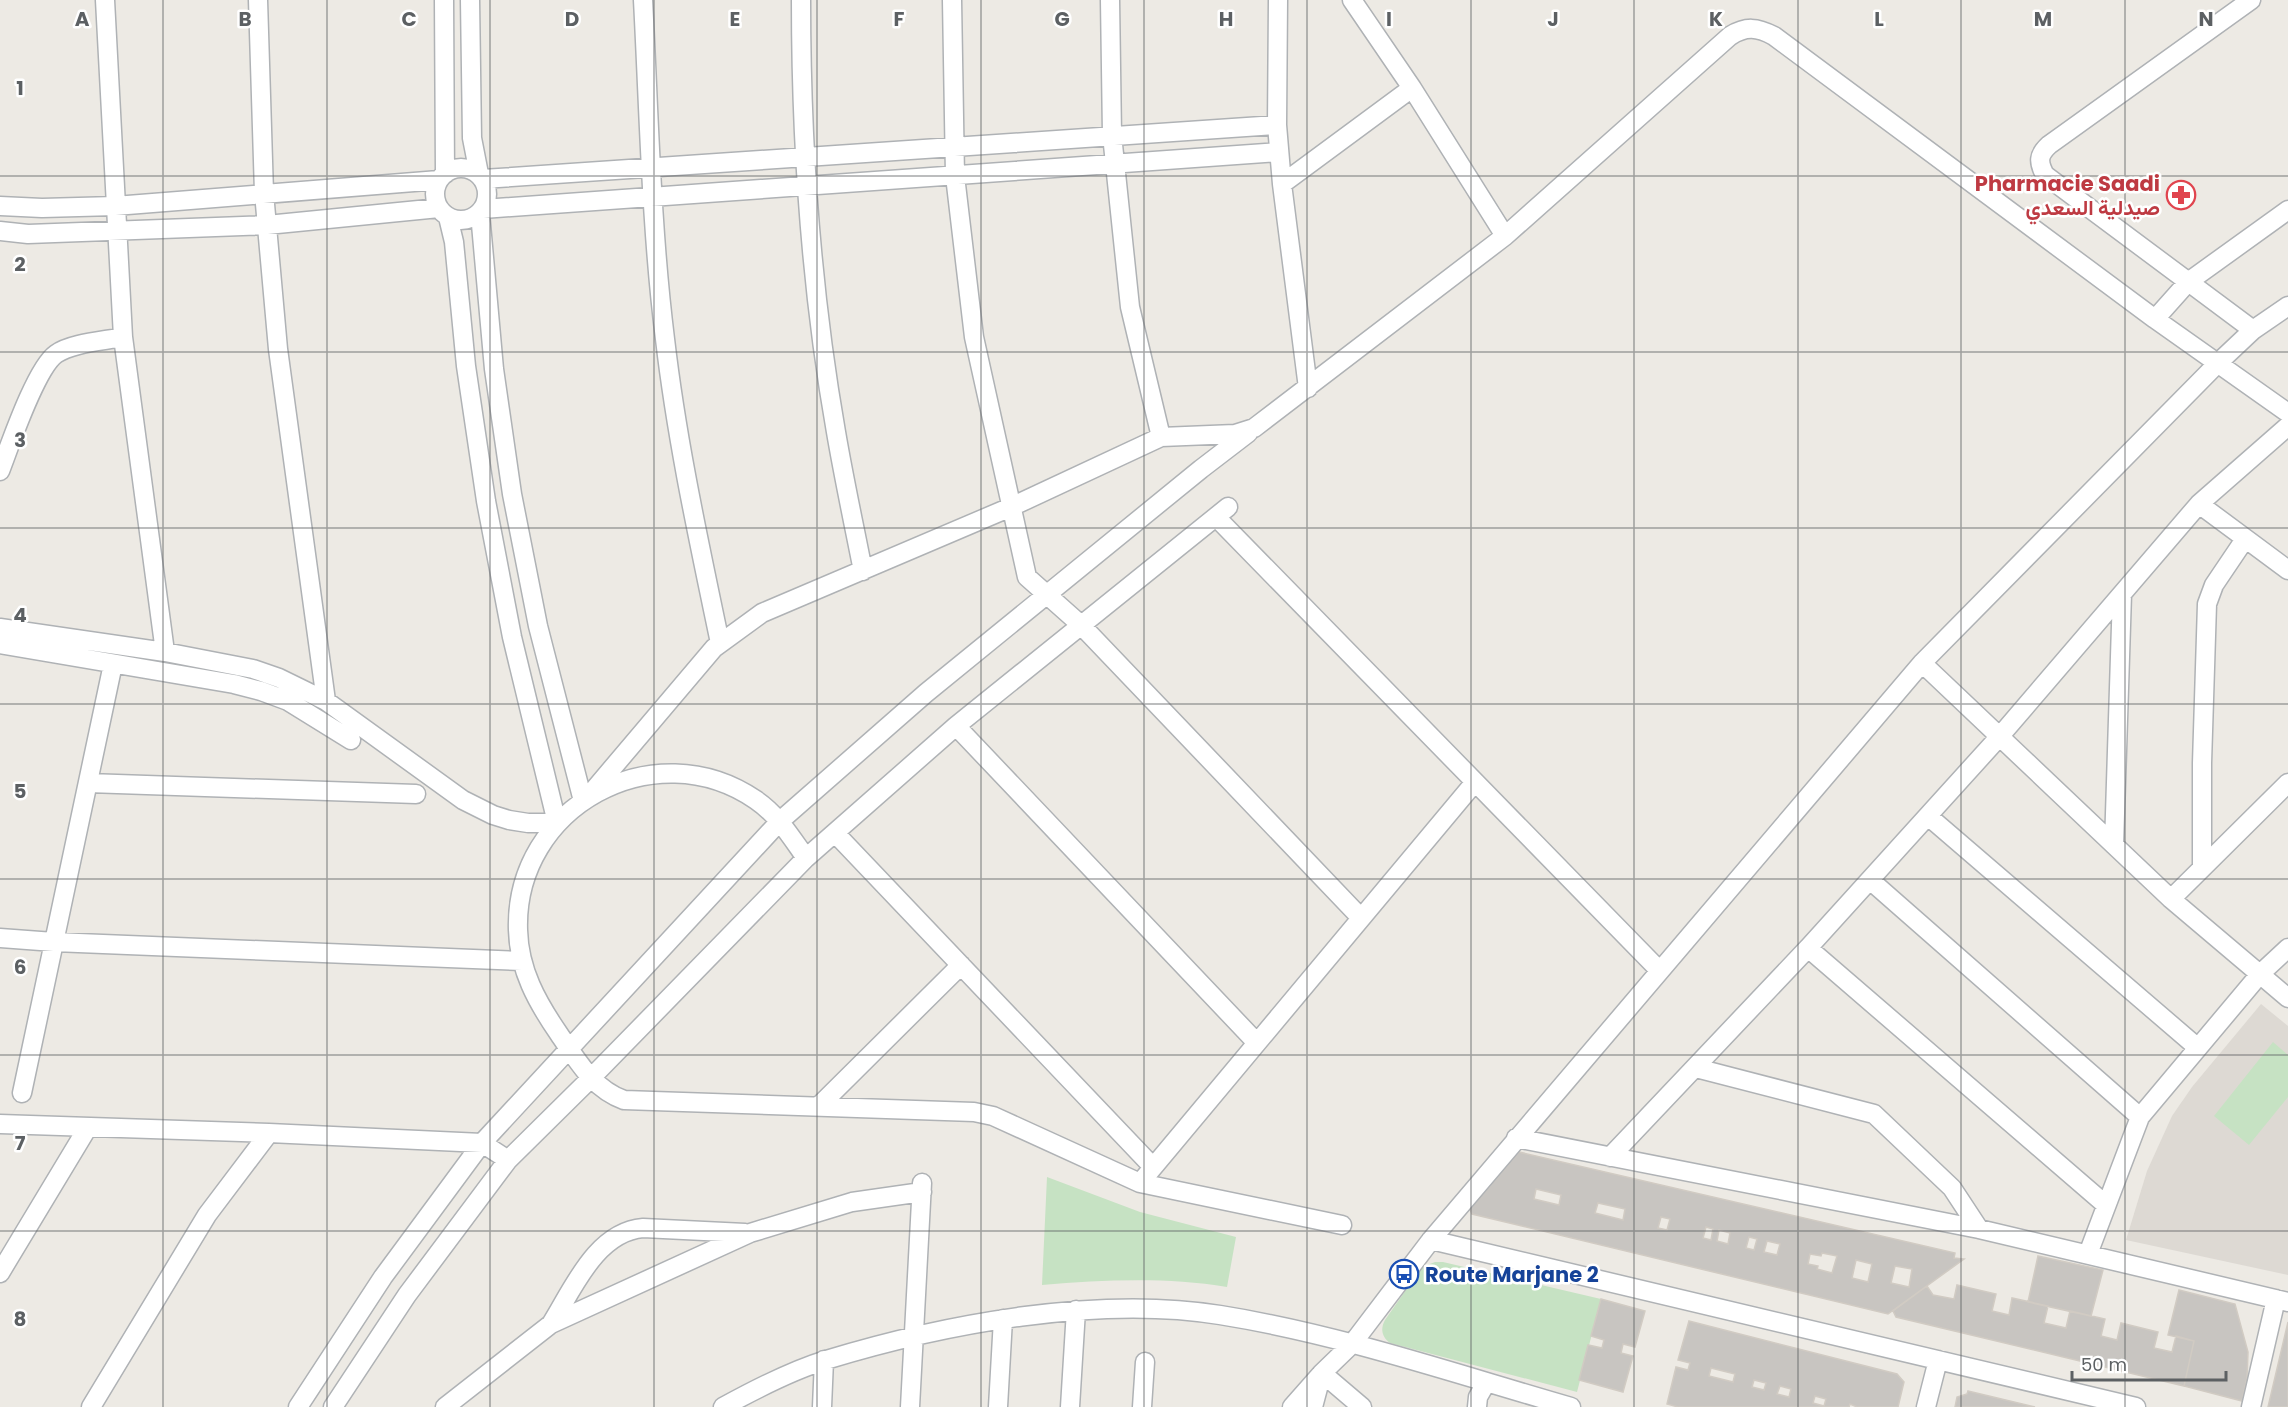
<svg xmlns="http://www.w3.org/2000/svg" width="2288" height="1407" viewBox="0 0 2288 1407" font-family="Poppins,Vazirmatn,sans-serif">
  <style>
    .education { fill: #ddd9d3 }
    .green { fill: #c6e2c3 }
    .building { fill: #c8c5c1; stroke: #d1cbc3; stroke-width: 1.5; fill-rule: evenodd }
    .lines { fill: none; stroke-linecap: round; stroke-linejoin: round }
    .minor-casing { stroke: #afb2b5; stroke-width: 21 }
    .minor { stroke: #fff; stroke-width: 18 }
    .grid { fill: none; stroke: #5c6063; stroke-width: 1.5; stroke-opacity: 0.55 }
    .labels { text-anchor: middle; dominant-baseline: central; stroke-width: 5; stroke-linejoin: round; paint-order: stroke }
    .health-label { font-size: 21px; font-weight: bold; fill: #be3a42; stroke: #fff; text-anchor: end }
    .transit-label { font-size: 21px; font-weight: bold; fill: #164399; stroke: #fff; text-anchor: start }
    .grid-label { font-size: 20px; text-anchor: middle; font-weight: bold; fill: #5c6063; stroke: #fff; stroke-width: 5; stroke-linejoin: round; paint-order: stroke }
  </style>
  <rect width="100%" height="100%" fill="#edeae4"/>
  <path class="education" d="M2261 1004 2288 1026V1275L2126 1240 2147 1171 2172 1116 2192 1087Z"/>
  <path class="green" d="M2273 1042 2288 1055V1097L2249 1145 2214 1116Z
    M1047 1177 1140 1212 1236 1237 1227 1287C1166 1277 1104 1280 1042 1285Z
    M1435 1262H1443L1601 1299 1577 1392 1390 1343C1382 1337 1380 1329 1385 1320L1422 1267Z"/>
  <path class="building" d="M1519 1152 1955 1253 1954 1258 1964 1259 1888 1314 1472 1214 1470 1209ZM1536 1189 1561 1195 1559 1205 1534 1199ZM1598 1203 1625 1209 1623 1220 1595 1213ZM1661 1217 1670 1219 1667 1230 1658 1228ZM1706 1227 1713 1229 1711 1240 1703 1238ZM1719 1230 1730 1233 1728 1244 1717 1241ZM1749 1237 1757 1239 1754 1250 1746 1248ZM1767 1241 1780 1244 1777 1255 1764 1252ZM1822 1253 1837 1256 1832 1273 1817 1269 1818 1266 1808 1264 1810 1254 1821 1256ZM1856 1260 1872 1264 1868 1282 1852 1278ZM1895 1266 1912 1269 1909 1287 1891 1283Z
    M2038 1256 2103 1270 2091 1316 2028 1302Z
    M1957 1285 1996 1294 1992 1311 2009 1315 2012 1298 2048 1306 2044 1323 2066 1328 2070 1311 2105 1319 2101 1336 2117 1340 2121 1323 2158 1332 2154 1348 2172 1352 2176 1336 2194 1341 2184 1386 1896 1317 1893 1311 1927 1286 1933 1295 1954 1299Z
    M2179 1290 2235 1304 2248 1352 2247 1378 2242 1401 2184 1386 2194 1341 2168 1335Z
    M1601 1299 1645 1311 1635 1347 1623 1344 1621 1353 1633 1356 1623 1392 1579 1380 1588 1345 1602 1348 1604 1340 1591 1336Z
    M1689 1321 1897 1374 1904 1382 1898 1407H1857L1850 1404 1849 1407H1678L1667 1404 1676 1367 1688 1370 1690 1363 1678 1360ZM1711 1368 1735 1374 1733 1382 1709 1376ZM1754 1380 1766 1383 1764 1390 1752 1387ZM1780 1386 1791 1389 1789 1397 1777 1394ZM1815 1396 1826 1399 1824 1406 1813 1403Z
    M2288 1322V1407H2268Z
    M1968 1391 2035 1407H1955L1957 1397 1967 1394Z"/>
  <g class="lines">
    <g class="minor-casing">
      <path id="minor" d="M105 0 123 337 165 652
        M258 0 264 193 278 349 326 701
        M444 0 445 174
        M470 0 472 138 479 174
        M643 0C649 113 651 227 665 339 677 442 699 542 720 643
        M801 0C801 144 811 290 836 432 844 479 854 525 863 571
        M952 0 955 176 974 337 1027 577 1081 625 1361 918
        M1110 0 1112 135 1130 307 1161 437
        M1278 0 1277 125 1282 184 1308 388
        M1352 0 1412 88 1505 236
        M2251 0 2049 145C2038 155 2038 162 2045 175L2253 330
        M435 194a26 26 0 1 1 52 0a26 26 0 1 1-52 0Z
        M483 179 1277 125
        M1282 184 1412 88
        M0 206 42 208 115 206 439 180
        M483 209 1279 152
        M480 213 494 369 512 494 538 626 583 801
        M448 217 454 242 466 366 486 501 512 637 557 823
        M0 231 28 234 267 225 439 208
        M2155 319 2188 282 2288 210
        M0 471C10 445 36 368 56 354 71 343 104 341 123 337
        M2199 504 2288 570
        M1216 517 1659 970
        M0 628 165 652 253 669 279 678 326 701 463 800 493 815 509 820 528 823H557
        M0 644 234 684 261 691 288 701 351 740
        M1922 663 2171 899 2288 998
        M956 726 1257 1043
        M88 783 416 794
        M587 798 714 648 762 613 1011 507 1161 437 1235 434 1254 428 1505 236 1730 36C1746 26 1757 27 1774 36L2155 319 2288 413
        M1928 816 2198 1048
        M835 833 1153 1167
        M2114 845 2122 594
        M806 858C791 837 778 815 756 800 654 730 514 807 518 930 519 970 537 1002 559 1034 577 1060 593 1089 624 1100L974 1112 993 1116 1140 1183 1342 1225
        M2202 868V763L2207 604 2214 585 2245 539
        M1870 880 2140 1117
        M2171 899 2288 783
        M0 938 54 942 522 961
        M1808 948 2106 1205
        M1696 1068 1874 1114 1952 1188 1979 1229
        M22 1093 113 664
        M818 1107 961 965
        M0 1124 269 1133 482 1143 508 1160
        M1516 1138 1979 1229 2288 1302
        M1610 1157 1808 948 2000 736 2199 504 2288 426
        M1140 1183 1475 782
        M1431 1240 2136 1407
        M2088 1254 2140 1117 2260 974 2288 948
        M0 1273 88 1127
        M551 1324C573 1289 596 1232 643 1228L745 1233
        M91 1407 207 1215 269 1133
        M298 1407 383 1277 482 1143 780 821 926 693 1201 469 1248 433
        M333 1407 407 1295 508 1160 590 1079 806 858 956 726 1228 507
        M445 1407 551 1324 750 1233 852 1202 922 1192
        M723 1407C754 1390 793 1370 826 1360 944 1324 1098 1295 1220 1315 1339 1334 1456 1374 1571 1407
        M822 1407 824 1360
        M910 1407 922 1183
        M998 1407 1003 1319
        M1070 1407 1076 1310
        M1142 1407 1145 1362
        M1292 1407 1322 1373 1352 1344 1431 1240 1922 663 2218 363 2253 330 2288 306
        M1313 1407 1322 1373 1362 1407
        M1477 1407 1478 1397 1486 1383
        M1926 1407 1938 1360
        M2251 1407 2276 1299"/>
    </g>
    <use href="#minor" class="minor"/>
  </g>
  <path class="grid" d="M163 0V1407M327 0V1407M490 0V1407M654 0V1407M817 0V1407M981 0V1407M1144 0V1407M1307 0V1407M1471 0V1407M1634 0V1407M1798 0V1407M1961 0V1407M2125 0V1407M0 176H2288M0 352H2288M0 528H2288M0 704H2288M0 879H2288M0 1055H2288M0 1231H2288"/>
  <defs>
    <g id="pharmacy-ring" transform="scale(1.5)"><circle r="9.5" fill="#fff" stroke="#e0444e" stroke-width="1.5"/><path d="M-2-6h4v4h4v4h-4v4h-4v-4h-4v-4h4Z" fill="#e0444e"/></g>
    <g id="bus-ring" transform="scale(1.5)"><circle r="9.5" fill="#fff" stroke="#1a4fb4" stroke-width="1.5"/><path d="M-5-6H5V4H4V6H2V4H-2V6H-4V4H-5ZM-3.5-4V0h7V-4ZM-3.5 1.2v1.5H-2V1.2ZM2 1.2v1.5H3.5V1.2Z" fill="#1a4fb4"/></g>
  </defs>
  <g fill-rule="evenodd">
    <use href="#pharmacy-ring" x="2181" y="195"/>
    <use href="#bus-ring" x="1404" y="1274"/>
  </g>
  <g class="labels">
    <g class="health-label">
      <text x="2160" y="183">Pharmacie Saadi<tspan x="2160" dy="24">صيدلية السعدي</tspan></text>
    </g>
    <g class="transit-label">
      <text x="1425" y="1274">Route Marjane 2</text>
    </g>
  </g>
  <g class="grid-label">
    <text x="82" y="26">A</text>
    <text x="245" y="26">B</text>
    <text x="409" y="26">C</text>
    <text x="572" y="26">D</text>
    <text x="735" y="26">E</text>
    <text x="899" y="26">F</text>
    <text x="1062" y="26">G</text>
    <text x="1226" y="26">H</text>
    <text x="1389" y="26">I</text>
    <text x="1553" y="26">J</text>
    <text x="1716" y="26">K</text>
    <text x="1879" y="26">L</text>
    <text x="2043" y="26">M</text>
    <text x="2206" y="26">N</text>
    <text x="20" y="95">1</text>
    <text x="20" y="271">2</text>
    <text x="20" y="447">3</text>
    <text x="20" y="622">4</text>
    <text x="20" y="798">5</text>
    <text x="20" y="974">6</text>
    <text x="20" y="1150">7</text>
    <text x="20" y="1326">8</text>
  </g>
  <path d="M2072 1371v9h154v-9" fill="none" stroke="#5c6063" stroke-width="3"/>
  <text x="2081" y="1371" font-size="18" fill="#5c6063" stroke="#ffffff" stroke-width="4.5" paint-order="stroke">50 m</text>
</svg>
